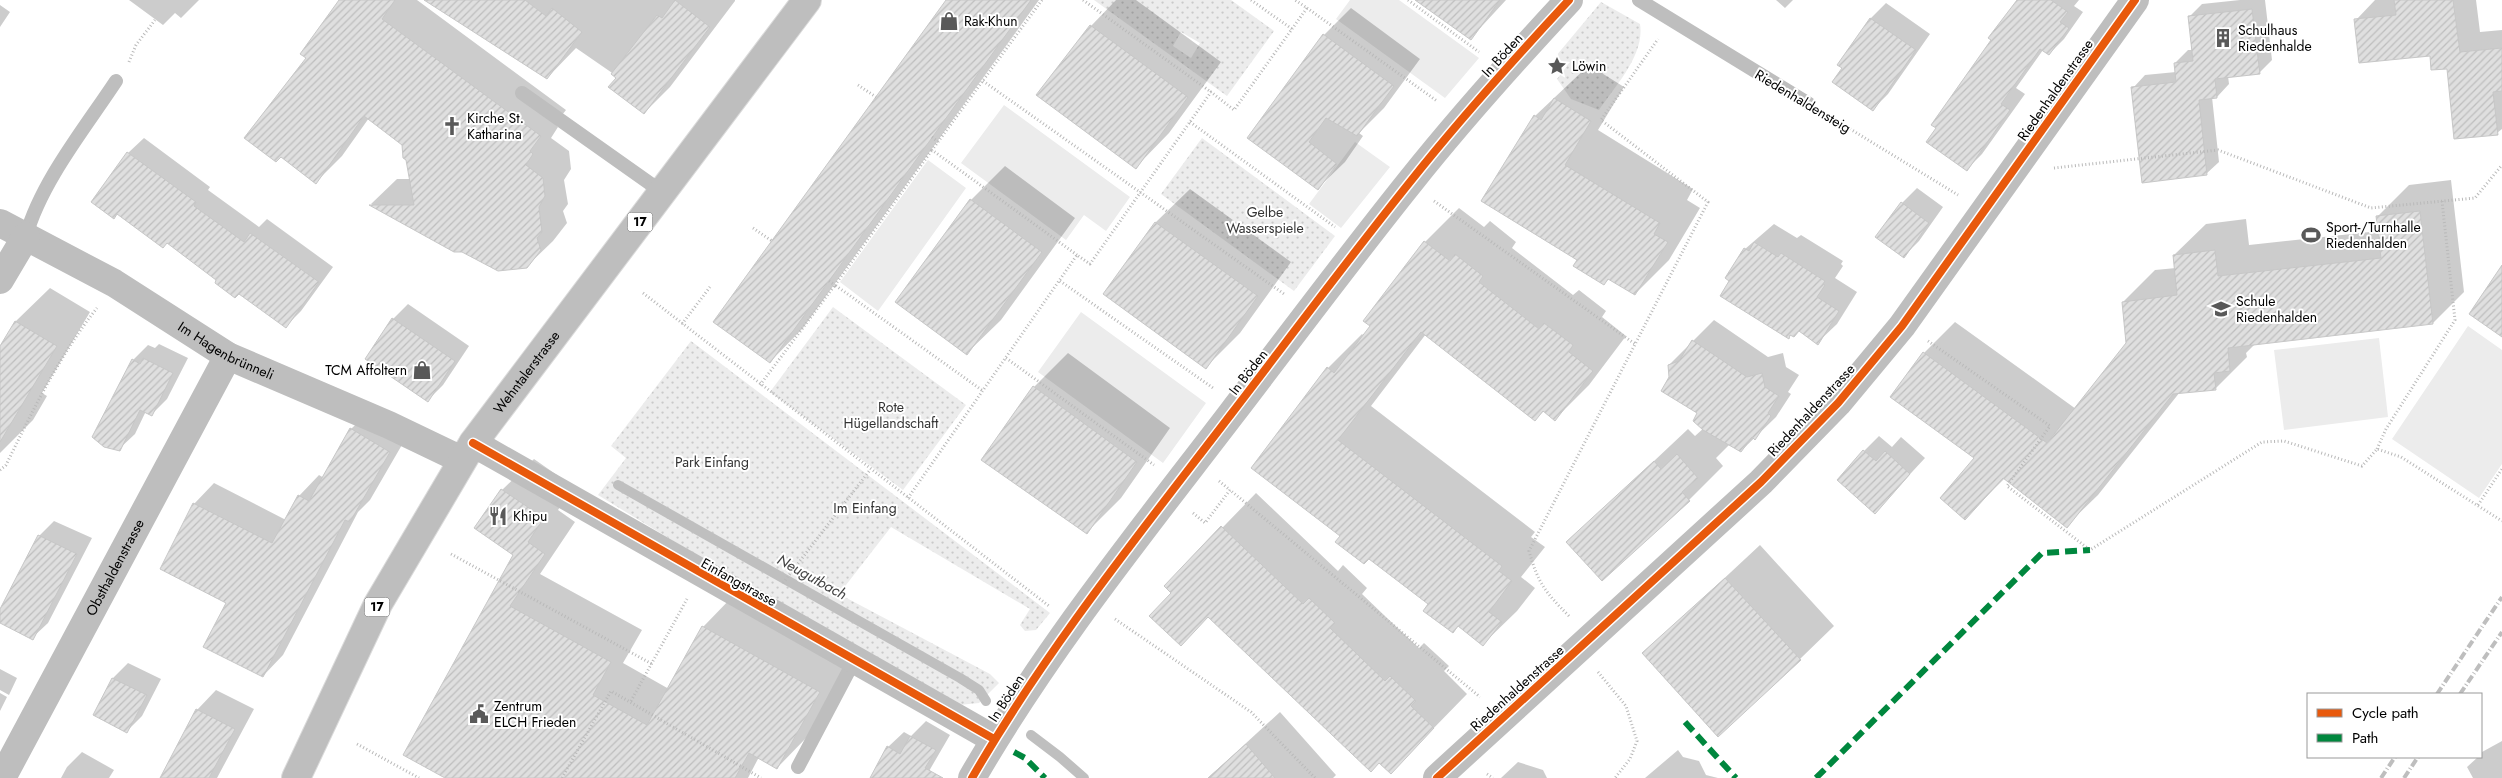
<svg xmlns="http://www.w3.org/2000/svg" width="2502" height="778" viewBox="0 0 2502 778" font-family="Jost,sans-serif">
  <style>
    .grass { fill: #ececec }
    .park { fill: url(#park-dots); fill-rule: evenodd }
    .shadow { fill: #0003 }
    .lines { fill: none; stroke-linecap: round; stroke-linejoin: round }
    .stream { stroke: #bfbfbf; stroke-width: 10 }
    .building { fill: url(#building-hatch); stroke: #c7c7c7 }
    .primary-casing { stroke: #dbdbdb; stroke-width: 30 }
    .path { stroke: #b9b9b9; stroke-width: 3; stroke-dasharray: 1 2.5; stroke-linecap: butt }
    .service { stroke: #bebebe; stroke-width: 14 }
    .minor { stroke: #bebebe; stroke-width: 28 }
    .primary { stroke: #bebebe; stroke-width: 28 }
    .rail { stroke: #bebebe; stroke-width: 4; stroke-dasharray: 8 2.5 1 2.5; stroke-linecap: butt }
    .quiet { stroke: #00873e; stroke-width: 6; stroke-dasharray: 12 6; stroke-linecap: butt }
    .cycleway-casing { stroke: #fff; stroke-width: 11 }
    .cycleway { stroke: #e8590c; stroke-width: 8 }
    .labels { text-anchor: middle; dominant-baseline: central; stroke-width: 4; stroke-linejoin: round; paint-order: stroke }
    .shield { fill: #fff; stroke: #4c4c4c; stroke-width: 1 }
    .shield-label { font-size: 12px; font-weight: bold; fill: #000 }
    .poi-label { font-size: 14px; fill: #000; stroke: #fff; text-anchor: start }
    .street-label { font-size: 14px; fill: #000; stroke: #fff }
    .park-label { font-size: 14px; fill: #333; stroke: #fff }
    .water-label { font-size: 15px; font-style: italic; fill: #444; stroke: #fff }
  </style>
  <defs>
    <pattern id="park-dots" width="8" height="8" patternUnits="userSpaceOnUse" patternTransform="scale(1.25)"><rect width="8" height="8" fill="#ececec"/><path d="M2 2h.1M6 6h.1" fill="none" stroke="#c9c9c9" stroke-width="1.8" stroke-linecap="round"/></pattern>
    <pattern id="building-hatch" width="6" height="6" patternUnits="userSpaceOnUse" patternTransform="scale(1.25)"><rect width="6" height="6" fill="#dfdfdf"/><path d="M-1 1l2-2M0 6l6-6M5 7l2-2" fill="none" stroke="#bebebe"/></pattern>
  </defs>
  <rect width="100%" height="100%" fill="#fff"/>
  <path class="grass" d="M1350 0H1399L1479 58 1445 98 1336 19Z
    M1004 105 1130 197 1106 231 1084 215 1066 240 961 163Z
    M1355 142 1390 167 1341 228 1309 204Z
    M928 160 966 188 878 311 840 282Z
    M1081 312 1206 403 1163 463 1038 372Z
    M2468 326 2502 350V464L2479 498 2392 439Z
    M2379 338 2388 417 2284 430 2274 350Z"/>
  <path class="park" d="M1094 0H1231L1274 31 1227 96ZM1181 32 1200 43 1191 58 1173 46Z
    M1601 2 1640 24C1645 55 1615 86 1599 110L1571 99 1557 79 1567 66 1556 56Z
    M1202 138 1335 236 1294 291 1161 194Z
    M833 307 966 405 903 490 770 392Z
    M691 341 1050 613 1036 630 1025 631 1020 625 1030 609 891 527 839 594 990 674 999 683 979 703 959 705 770 600 598 495 626 458 611 446Z"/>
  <path class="shadow" d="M129 0H199L181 18 175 13 163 25Z
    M341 0H417L566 110 555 124 558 127 551 138 569 151 571 169 564 180 568 204 563 211 567 223 553 241 526 267 462 251H454L371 204 397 179H411L403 144 369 118 342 156 316 182 308 58Z
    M426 0H735V1L670 87 644 113 618 77 576 48 547 78Z
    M947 0H1039L803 328 770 362Z
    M1116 0H1136L1221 62 1169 133 1136 167 1091 26Z
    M1417 0H1506L1470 39Z
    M1776 0H1793L1785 8Z
    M2018 0H2079L2074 6 2083 12 2064 39 2049 54 2043 50 2016 88 2025 94 1982 154 1967 169 1993 40Z
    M2240 0H2265L2272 60 2259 73 2228 76 2229 84 2217 97H2212L2219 162 2206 174 2133 88 2145 75 2176 72 2175 63 2188 50H2193L2189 17 2202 4Z
    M2375 0H2476L2480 32 2502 30V129L2497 133 2448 68 2431 54 2356 20Z
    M1886 3 1930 34 1888 94 1873 109 1844 68 1839 65 1871 18Z
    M0 5 10 12 0 27Z
    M1351 8 1420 59 1384 108 1359 133 1363 136 1345 162 1318 188 1249 138 1324 35Z
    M1589 65 1624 87 1598 130 1693 189 1687 200 1700 208 1669 260 1635 294 1610 278 1604 284 1579 260 1535 116Z
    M144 138 210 187 208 190 259 227 267 219 333 267 301 311 286 326 218 279 128 153Z
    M1005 166 1075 218 1001 320 967 353 971 200Z
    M2451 180 2464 292 2433 323 2256 343 2246 353 2247 357 2215 389 2180 392 2098 495 2066 526 2005 478 1965 518 1976 458 1924 353 1955 322 2076 409 2128 344 2123 302 2155 270 2176 268 2174 255 2206 224 2246 219 2249 245 2379 231 2378 216 2409 185Z
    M1917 188 1943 207 1919 241 1904 256 1902 203Z
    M1190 189 1291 262 1240 333 1206 367 1105 294 1156 222Z
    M1459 208 1484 227 1490 221 1516 242 1512 248 1573 295 1579 290 1606 311 1602 317 1626 336 1589 385 1555 419 1544 411 1535 419 1426 334 1371 406 1535 532 1531 537 1545 547 1521 577 1535 588 1517 611 1483 644 1459 626 1453 631 1430 604 1342 536 1328 368 1362 334 1364 336 1371 325 1365 321 1425 242Z
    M1774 224 1797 238 1801 235 1843 261 1841 264 1843 266 1835 278 1857 292 1837 324 1817 343 1799 330 1788 337 1730 280 1745 249Z
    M50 288 90 312 42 393 47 396 33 420 0 453V349L16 321Z
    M408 304 469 346 443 385 428 400 393 319Z
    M1714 320 1768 357 1783 353 1786 367 1799 375 1788 392 1791 394 1776 417 1741 451 1730 444 1716 458 1723 466 1689 500 1568 542 1688 429 1695 436 1705 427 1699 413 1670 378 1669 365Z
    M159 344 188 358 167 399 152 414 146 411 135 434 119 449 133 360 148 345 155 348Z
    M1068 353 1170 428 1121 498 1087 532 1034 387Z
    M372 409 410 431 370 500 358 512 283 655 263 676 228 602 194 504 214 483 286 520 299 496 319 475 324 478 351 429Z
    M1879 436 1892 447 1901 437 1925 458 1875 512 1864 451Z
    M534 459 574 487 558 510 575 522 540 574 642 630 623 663 669 689 703 627 734 595 851 661 808 736 777 768 759 757 748 778H448L514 555 502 490Z
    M1256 493 1338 571 1343 565 1367 588 1362 594 1386 617 1419 648 1424 643 1449 666 1444 671 1467 694 1391 772 1209 616 1166 586Z
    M54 521 92 538 48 623 32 638 0 621V611L39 536Z
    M1760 545 1834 626 1800 659 1644 653Z
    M128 663 161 679 142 716 127 731 95 715 113 678Z
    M0 669 17 678 9 695 0 690Z
    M216 690 254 709 217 778H179L197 710Z
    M0 693 7 697 0 711Z
    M1280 712 1336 775 1333 778H1208Z
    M926 721 950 735 925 778H871L888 747 904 732 911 736Z
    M2502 741V778H2473L2467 767 2478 757H2481L2482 752Z
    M1678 750 1683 757 1699 761 1706 775 1718 778H1645Z
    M82 752 114 770 109 778H61L67 767Z
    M1518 762 1543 770 1547 778H1501Z"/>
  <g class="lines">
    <path class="stream" d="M618 485 960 678 979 690 986 701
      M1031 735 1060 757 1084 778"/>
  </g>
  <path class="building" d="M339 0H395L382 19 541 136 530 151 533 154 526 165 543 178 545 196 539 207 542 232 537 238 541 250 527 268 498 271 462 252H454L369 205H414L406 160 403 158 402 145 364 116 316 184 281 157 276 162 244 138 306 58 300 54Z
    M424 0H525L546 16 552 8 582 32 547 79Z
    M675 0 710 27 644 114 608 87 616 78 611 74 657 15 662 18Z
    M946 0H1031L770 363 713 322Z
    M1415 0H1500L1471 40Z
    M2017 0H2051L2068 12 2060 22 2069 28 2049 55 2040 49 2001 104 2010 110 1967 171 1926 142 1936 128 1931 125 1991 40 1988 38Z
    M2394 0H2453L2460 52 2502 48V91L2493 92 2498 135 2454 139 2447 69 2431 70 2430 56 2359 63 2354 19 2396 15Z
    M2252 9 2260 74 2215 79 2217 98 2199 100 2207 175 2142 183 2131 87 2176 82 2174 63 2193 61 2188 16Z
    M1870 18 1916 50 1873 111 1832 82 1842 68 1837 65Z
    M1090 25 1188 97 1136 169 1036 95Z
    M1323 34 1394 86 1357 136 1326 118 1309 142 1337 164 1318 190 1247 138Z
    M1554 98 1591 121 1565 165 1660 223 1654 234 1668 242 1635 295 1608 279 1604 285 1573 266 1577 260 1481 201 1534 115 1541 120Z
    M127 152 196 202 194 206 244 242 250 233 319 282 286 328 239 294 235 298 215 283 216 280 167 243 163 248 117 214 114 219 91 202Z
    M970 199 1042 252 967 355 895 302Z
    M1901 202 1929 223 1904 258 1875 237Z
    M2420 211 2433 324 2228 348 2230 371 2214 373 2216 390 2173 394 2067 528 2003 478 1965 520 1940 498 1974 458 1890 397 1923 352 2047 443 2126 343 2122 302 2177 295 2173 255 2215 250 2218 276 2381 258 2376 216Z
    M1155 222 1258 296 1206 369 1103 294Z
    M1424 241 1450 261 1455 254 1483 276 1479 282 1539 329 1544 323 1573 345 1569 352 1593 371 1555 421 1543 411 1535 421 1421 332 1338 440 1502 566 1499 571 1512 581 1489 612 1502 622 1483 646 1458 626 1453 633 1423 611 1428 604 1369 559 1364 564 1335 542 1340 536 1251 468 1327 367 1334 373 1370 326 1363 321Z
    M1754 242 1778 257 1781 253 1825 281 1823 284 1825 285 1817 297 1839 311 1818 345 1799 331 1794 337 1790 335 1789 339 1720 296 1729 281 1725 278 1744 248 1749 251Z
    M2502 265V337L2469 314Z
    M392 318 455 361 428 402 365 359Z
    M15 321 57 346 0 442V346Z
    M1692 340 1747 377 1762 373 1765 387 1779 396 1768 413 1771 416 1755 440 1752 437 1741 452 1703 430 1693 421 1697 413 1661 391 1669 377 1668 365 1679 361Z
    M143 358 173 373 152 416 140 410 120 451 104 447 92 437 132 359 140 364Z
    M1033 386 1137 462 1087 534 981 460Z
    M350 428 390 452 350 522 345 520 263 677 203 647 226 603 160 569 193 503 272 543 298 495 309 501Z
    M1863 450 1876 461 1885 451 1910 474 1875 514 1837 480Z
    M1677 454 1698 478 1682 492 1690 501 1602 581 1566 542 1654 461 1661 469Z
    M501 489 544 518 528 542 545 554 510 606 611 662 593 695 647 725 702 626 820 692 777 769 749 753 735 778H445L403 755 513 555 474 528Z
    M1221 526 1303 604 1309 598 1335 623 1330 628 1385 681 1390 676 1416 701 1411 706 1434 728 1391 774 1379 763 1371 772 1208 617 1181 646 1149 616 1171 593 1164 586Z
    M38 535 77 554 33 640 0 623V609Z
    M1725 578 1801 660 1718 737 1642 653Z
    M112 678 147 695 127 733 93 715Z
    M196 709 235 729 209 778H160Z
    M910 736 936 750 925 768 943 778H870L887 746 900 754Z
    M1246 744 1275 778H1208Z"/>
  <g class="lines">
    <g class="primary-casing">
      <g id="primary">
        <path id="s3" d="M296 778 378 604 473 443 807 0"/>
      </g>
    </g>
    <path class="path" d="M1042 0 932 150 1077 255
      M1083 0 1211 92
      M1251 0 1292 29
      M1408 0 1479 52
      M1307 8 1437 101
      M129 62 136 45 155 20
      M983 81 1284 294
      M858 85 876 97
      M1829 116 1958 195
      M1190 122 1335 227
      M932 137 938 142
      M2054 168 2218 150 2371 208 2475 198 2502 165
      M1434 201 1635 344
      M753 228 772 241
      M829 281 835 285 932 150
      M1060 281 1213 388
      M643 293 1049 606
      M682 324 710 287
      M1928 341 2050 426 2007 486 2090 550 2262 442 2284 441 2362 466 2377 449 2401 457 2502 521
      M1006 358 1154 465
      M760 385 835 285 983 391
      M2377 449 2386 429 2455 320 2442 201
      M0 470 6 465C33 410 59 356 97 308
      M1219 481 1230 490
      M908 498 1077 255 1090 264 1211 92 1234 110 1307 8 1295 0
      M2478 505 2502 469
      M1193 513 1205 523 1230 490 1480 697
      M451 554 652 664
      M783 583 870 470
      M1569 616C1545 592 1538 583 1529 551L1708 202 1601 120 1658 39
      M1115 619 1251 712 1315 778
      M1598 672 1626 706 1637 741 1630 759 1615 778
      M631 701 687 599
      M357 744 419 778
      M1487 774 1493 778
      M562 778 611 691 761 778"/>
    <path class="service" d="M1639 0 1809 104
      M522 93 662 192
      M26 236C41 182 85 128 116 81
      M798 767 854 661"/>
    <g class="minor">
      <path id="s1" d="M0 223 114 283 228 356 389 425 462 460"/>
      <path d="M0 280 26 236"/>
      <path d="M473 443 994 739"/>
      <path id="s2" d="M2 778 228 356"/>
      <path d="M972 778C1047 648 1141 532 1232 413 1291 336 1349 258 1410 182 1460 119 1514 59 1569 0"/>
      <path d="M1437 778 1761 482 1838 403 1902 326 2135 0"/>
    </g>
    <use href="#primary" class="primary"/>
    <path class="rail" d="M2437 694 2502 597
      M2460 694 2502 632
      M2381 778 2395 757
      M2404 778 2418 757"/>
    <path class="quiet" d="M1685 722 1736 778
      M1014 752 1025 758 1045 778
      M1816 778 2042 553 2090 550"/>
    <g class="cycleway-casing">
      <path id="cycleway" d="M473 443 994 739
        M972 778C1047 648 1141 532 1232 413 1291 336 1349 258 1410 182 1460 119 1514 59 1569 0
        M1437 778 1761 482 1838 403 1902 326 2135 0"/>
    </g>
    <use href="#cycleway" class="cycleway"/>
  </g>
  <defs>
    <g id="shop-bare" transform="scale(1.5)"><path d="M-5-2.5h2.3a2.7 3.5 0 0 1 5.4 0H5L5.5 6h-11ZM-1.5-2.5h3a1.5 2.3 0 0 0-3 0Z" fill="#595959" stroke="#fff" stroke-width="2.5" paint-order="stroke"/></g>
    <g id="building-bare" transform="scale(1.5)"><path d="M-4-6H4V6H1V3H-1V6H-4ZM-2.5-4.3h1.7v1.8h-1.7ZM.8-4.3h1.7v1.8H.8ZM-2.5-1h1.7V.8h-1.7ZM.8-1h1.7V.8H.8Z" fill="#595959" stroke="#fff" stroke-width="2.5" paint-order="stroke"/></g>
    <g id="sight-bare" transform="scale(1.5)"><path d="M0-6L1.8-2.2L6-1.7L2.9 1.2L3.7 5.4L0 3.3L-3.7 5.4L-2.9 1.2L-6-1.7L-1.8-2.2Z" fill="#595959" stroke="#fff" stroke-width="2.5" paint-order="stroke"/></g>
    <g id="church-bare" transform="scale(1.5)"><path d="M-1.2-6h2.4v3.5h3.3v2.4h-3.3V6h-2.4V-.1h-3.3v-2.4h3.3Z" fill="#595959" stroke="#fff" stroke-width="2.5" paint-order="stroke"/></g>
    <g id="stadium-bare" transform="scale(1.5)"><path d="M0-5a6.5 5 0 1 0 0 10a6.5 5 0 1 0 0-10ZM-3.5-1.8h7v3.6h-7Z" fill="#595959" stroke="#fff" stroke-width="2.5" paint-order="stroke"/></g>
    <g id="school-bare" transform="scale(1.5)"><path d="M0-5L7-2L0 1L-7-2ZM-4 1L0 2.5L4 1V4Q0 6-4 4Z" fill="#595959" stroke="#fff" stroke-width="2.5" paint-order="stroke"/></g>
    <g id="restaurant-bare" transform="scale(1.5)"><path d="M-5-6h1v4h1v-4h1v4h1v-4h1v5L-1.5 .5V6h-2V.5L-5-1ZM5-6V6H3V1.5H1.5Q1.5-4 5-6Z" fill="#595959" stroke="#fff" stroke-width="2.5" paint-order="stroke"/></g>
    <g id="civic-bare" transform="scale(1.5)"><path d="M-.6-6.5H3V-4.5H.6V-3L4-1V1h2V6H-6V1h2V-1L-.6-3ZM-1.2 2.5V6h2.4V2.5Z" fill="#595959" stroke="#fff" stroke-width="2.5" paint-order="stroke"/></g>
  </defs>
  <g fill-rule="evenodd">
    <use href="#shop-bare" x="949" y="21"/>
    <use href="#building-bare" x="2223" y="38"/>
    <use href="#sight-bare" x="1557" y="66"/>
    <use href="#church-bare" x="452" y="126"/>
    <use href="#stadium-bare" x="2311" y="235"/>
    <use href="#school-bare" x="2221" y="309"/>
    <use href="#shop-bare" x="422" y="370"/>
    <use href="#restaurant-bare" x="498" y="516"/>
    <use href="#civic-bare" x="479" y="714"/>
  </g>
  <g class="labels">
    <g class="shield">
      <rect x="627.5" y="212.5" width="25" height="19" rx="4"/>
      <rect x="364.5" y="597.5" width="25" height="19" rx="4"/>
    </g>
    <g class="shield-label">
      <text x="640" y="222">17</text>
      <text x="377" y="607">17</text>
    </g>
    <g class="poi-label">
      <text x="964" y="21">Rak-Khun</text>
      <text x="2238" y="30">Schulhaus<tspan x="2238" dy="16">Riedenhalde</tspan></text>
      <text x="1572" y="66">Löwin</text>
      <text x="467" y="118">Kirche St.<tspan x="467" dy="16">Katharina</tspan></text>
      <text x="2326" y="227">Sport-/Turnhalle<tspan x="2326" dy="16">Riedenhalden</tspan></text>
      <text x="2236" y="301">Schule<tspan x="2236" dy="16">Riedenhalden</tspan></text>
      <text x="407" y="370" text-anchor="end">TCM Affoltern</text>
      <text x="513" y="516">Khipu</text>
      <text x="494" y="706">Zentrum<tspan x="494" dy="16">ELCH Frieden</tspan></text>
    </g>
    <g class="street-label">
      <text transform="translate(1502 55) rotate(-48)">In Böden</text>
      <text transform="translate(2055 90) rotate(-55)">Riedenhaldenstrasse</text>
      <text transform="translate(1803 101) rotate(31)">Riedenhaldensteig</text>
      <text stroke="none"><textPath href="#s1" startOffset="260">Im Hagenbrünneli</textPath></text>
      <text stroke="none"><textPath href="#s3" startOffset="468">Wehntalerstrasse</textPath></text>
      <text transform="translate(1248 372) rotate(-52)">In Böden</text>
      <text transform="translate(1811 410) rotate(-47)">Riedenhaldenstrasse</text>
      <text stroke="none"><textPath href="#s2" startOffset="239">Obsthaldenstrasse</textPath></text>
      <text transform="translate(739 582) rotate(29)">Einfangstrasse</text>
      <text transform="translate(1517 688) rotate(-42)">Riedenhaldenstrasse</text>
      <text transform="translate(1006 698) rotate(-57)">In Böden</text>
    </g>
    <g class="park-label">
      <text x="1265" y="212">Gelbe<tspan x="1265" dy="16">Wasserspiele</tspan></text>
      <text x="891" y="407">Rote<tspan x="891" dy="16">Hügellandschaft</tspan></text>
      <text x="712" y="462">Park Einfang</text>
      <text x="865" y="508">Im Einfang</text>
    </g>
    <g class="water-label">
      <text transform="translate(812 577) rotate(29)">Neugutbach</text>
    </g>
  </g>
  <rect x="2307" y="693" width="175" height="65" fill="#ffffff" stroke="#999999"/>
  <rect x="2317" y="709" width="25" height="8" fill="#e8590c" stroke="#999999"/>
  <text x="2352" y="718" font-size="15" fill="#000000">Cycle path</text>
  <rect x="2317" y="734" width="25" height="8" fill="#00873e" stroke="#999999"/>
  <text x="2352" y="743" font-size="15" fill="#000000">Path</text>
</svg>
